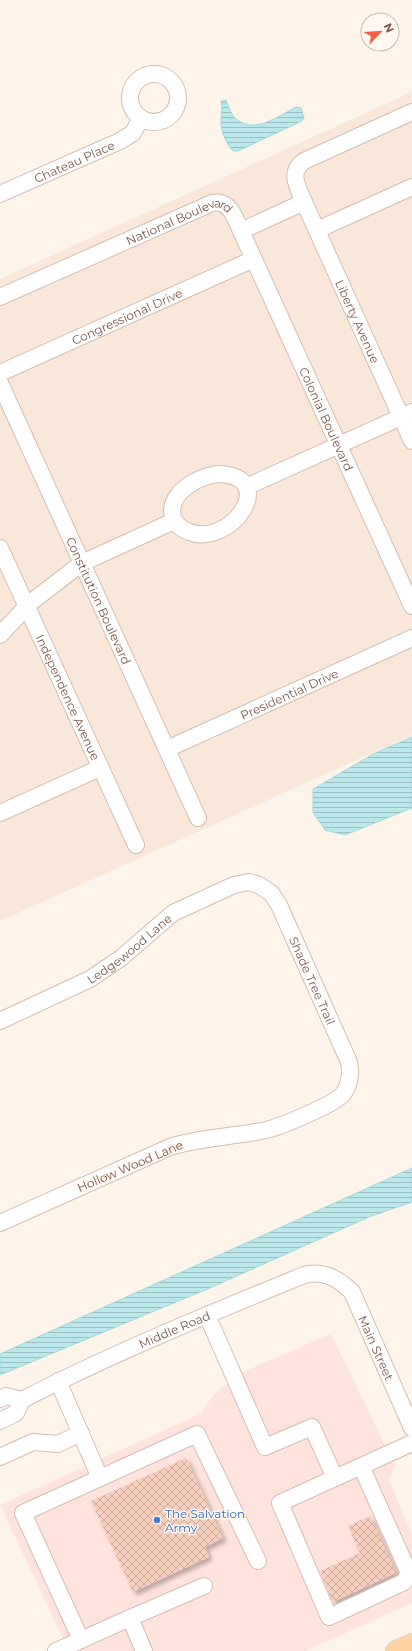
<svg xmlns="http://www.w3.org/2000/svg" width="412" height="1651" viewBox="0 0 412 1651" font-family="Montserrat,sans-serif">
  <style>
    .residential { fill: #f9e8d9 }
    .commercial { fill: #ffe3dc }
    .water { fill: url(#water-rules); stroke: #a0d9dd }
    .building { fill: url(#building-cross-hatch); filter: url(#shadow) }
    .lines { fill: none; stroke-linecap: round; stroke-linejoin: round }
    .minor-casing { stroke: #d4bdaf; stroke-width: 18 }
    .major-casing { stroke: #ddd3d0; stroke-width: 22 }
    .minor { stroke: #fff; stroke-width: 16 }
    .major { stroke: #ffd39f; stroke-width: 20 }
    .shop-dot { fill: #3f7fe0; stroke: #fff8f1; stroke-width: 1.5 }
    .labels { text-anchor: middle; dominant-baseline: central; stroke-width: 3; stroke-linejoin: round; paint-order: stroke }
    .street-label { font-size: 12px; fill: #7c5749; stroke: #fff8f1 }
    .shop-label { font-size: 12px; fill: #366cbe; stroke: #fff8f1; text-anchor: start }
  </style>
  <defs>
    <pattern id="water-rules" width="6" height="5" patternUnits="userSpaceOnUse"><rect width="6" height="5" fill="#bae7ea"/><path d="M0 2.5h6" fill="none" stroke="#9cbec0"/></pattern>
    <pattern id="building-cross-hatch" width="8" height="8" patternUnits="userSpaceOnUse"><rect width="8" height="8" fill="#f6cfbe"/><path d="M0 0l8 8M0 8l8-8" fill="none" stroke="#ccab9c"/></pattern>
    <filter id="shadow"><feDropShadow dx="3.5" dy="3.5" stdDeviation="2" flood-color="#0004"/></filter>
  </defs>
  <rect width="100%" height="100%" fill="#fef4e9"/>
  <path class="residential" d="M412 92V735L0 921V279Z"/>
  <path class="commercial" d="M331 1334 395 1466 389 1480 412 1534V1603L305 1651H69L0 1505 200 1414 216 1392 243 1372Z"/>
  <path class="water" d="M226 100C228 105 230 112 234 117 253 136 278 116 296 107L301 108 304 118 302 121 238 151H233C227 145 220 130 221 121 221 113 223 109 221 101Z
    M412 737V808L345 835 325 830 313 812V789L375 753Z
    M412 1168V1202L369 1217 210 1288 0 1375V1354Z"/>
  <path class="building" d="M186 1458 223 1538 205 1547 209 1557 133 1592 91 1501Z
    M370 1516 396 1573 333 1602 320 1571 360 1553 348 1526Z"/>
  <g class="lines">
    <g class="minor-casing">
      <g id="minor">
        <circle cx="154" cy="98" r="24"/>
        <path id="s1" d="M412 112 304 161C288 172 298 188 304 202L412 441"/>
        <path id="s2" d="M0 194 120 141 133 133 141 118"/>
        <path d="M317 230 412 187"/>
        <path d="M241 231 304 202"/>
        <path id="s3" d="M0 297 212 203C230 199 235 218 241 231L412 606"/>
        <path id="s4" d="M0 373 254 259"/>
        <path id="s5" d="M0 383 198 818"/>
        <path d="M217 474C281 475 232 548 189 532 164 522 169 498 189 485 197 479 207 476 217 474Z"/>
        <path d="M246 487 412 412"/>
        <path id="s6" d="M0 548 136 845"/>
        <path d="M0 635 30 603 82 563 174 521"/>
        <path id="s7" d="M167 749 412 638"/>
        <path d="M0 813 100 768"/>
        <path id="s8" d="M0 1021 90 979 121 958 173 913 234 885 249 882 259 885 271 893 279 905 349 1062C351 1073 350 1085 343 1094 335 1104 280 1127 266 1130 234 1137 202 1137 170 1147L0 1223"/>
        <path d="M207 1315 265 1447 312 1427 335 1478"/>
        <path d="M58 1381 100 1478 197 1434 258 1561"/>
        <path d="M0 1399 6 1396 22 1400 16 1413 0 1421"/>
        <path id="s9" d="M22 1400C113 1353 209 1314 304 1275 323 1270 338 1278 352 1292L412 1428"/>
        <path d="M0 1457 33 1442 58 1444 81 1433"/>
        <path d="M361 1466 409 1573 404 1582 329 1617 280 1503 412 1443"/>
        <path d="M100 1478 23 1513 81 1640 130 1618 144 1651"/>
        <path d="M130 1618 204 1586"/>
        <path d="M56 1651 81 1640"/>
      </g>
    </g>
    <g class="major-casing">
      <path id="major" d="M396 1651 412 1644"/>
    </g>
    <use href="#minor" class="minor"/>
    <use href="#major" class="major"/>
  </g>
  <circle class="shop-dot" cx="157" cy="1520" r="4"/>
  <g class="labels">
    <g class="street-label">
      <text stroke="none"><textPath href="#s2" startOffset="81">Chateau Place</textPath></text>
      <text stroke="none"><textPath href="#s3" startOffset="196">National Boulevard</textPath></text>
      <text stroke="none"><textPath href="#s4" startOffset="139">Congressional Drive</textPath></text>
      <text stroke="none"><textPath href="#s1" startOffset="295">Liberty Avenue</textPath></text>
      <text stroke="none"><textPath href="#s3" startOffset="483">Colonial Boulevard</textPath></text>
      <text stroke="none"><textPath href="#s5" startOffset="239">Constitution Boulevard</textPath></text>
      <text stroke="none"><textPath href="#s7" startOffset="134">Presidential Drive</textPath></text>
      <text stroke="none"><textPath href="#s6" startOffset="164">Independence Avenue</textPath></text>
      <text stroke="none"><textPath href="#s8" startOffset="149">Ledgewood Lane</textPath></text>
      <text stroke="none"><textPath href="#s8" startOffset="410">Shade Tree Trail</textPath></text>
      <text transform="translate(130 1166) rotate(-23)">Hollow Wood Lane</text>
      <text stroke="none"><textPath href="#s9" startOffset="168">Middle Road</textPath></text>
      <text stroke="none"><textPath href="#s9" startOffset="423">Main Street</textPath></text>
    </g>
    <g class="shop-label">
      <text x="165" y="1513">The Salvation<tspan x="165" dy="14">Army</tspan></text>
    </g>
  </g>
  <g transform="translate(380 32) rotate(65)"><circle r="19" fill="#fff8f1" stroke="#cbb8ae"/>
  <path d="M0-3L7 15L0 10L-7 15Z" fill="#f15d45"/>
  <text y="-6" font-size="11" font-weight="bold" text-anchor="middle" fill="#7c5749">N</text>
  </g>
</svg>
